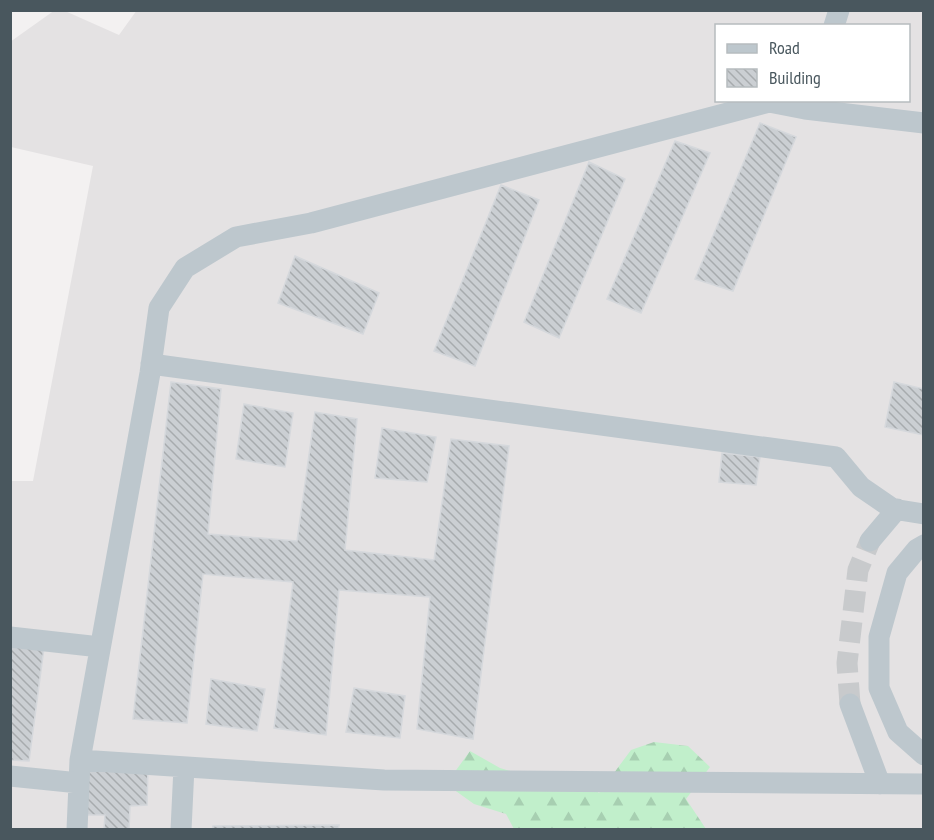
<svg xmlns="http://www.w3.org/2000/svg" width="934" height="840" viewBox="0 0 934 840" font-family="'PT Sans Narrow',sans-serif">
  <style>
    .education { fill: #e4e2e3; fill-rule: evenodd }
    .forest { fill: url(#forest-firs) }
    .building { fill: url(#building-back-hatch); stroke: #d5d8dc; stroke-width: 1.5 }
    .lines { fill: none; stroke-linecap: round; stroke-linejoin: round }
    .minor-tunnel { stroke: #c8cacc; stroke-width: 21; stroke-dasharray: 21 10; stroke-linecap: butt }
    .minor { stroke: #bdc7cd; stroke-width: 21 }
  </style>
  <defs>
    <pattern id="forest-firs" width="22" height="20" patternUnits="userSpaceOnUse" patternTransform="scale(1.5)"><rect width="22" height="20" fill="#c1efcb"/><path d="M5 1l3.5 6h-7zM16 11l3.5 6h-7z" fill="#a7cfb1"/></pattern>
    <pattern id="building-back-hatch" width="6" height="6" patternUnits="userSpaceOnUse" patternTransform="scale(1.5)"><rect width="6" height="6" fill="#cbcfd3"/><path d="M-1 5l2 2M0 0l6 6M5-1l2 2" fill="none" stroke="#a7abae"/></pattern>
  </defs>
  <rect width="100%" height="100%" fill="#f3f1f1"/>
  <path class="education" d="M55 10 65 11 119 35 137 10 923 11V829H11V481H33L93 166 11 147 10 42ZM716 26H908V100H716Z"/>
  <path class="forest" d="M654 742 688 746 710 767 686 799 706 829H514L506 814 474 804 446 784 470 751 500 768 545 781 581 775 599 793 631 750Z"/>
  <path class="building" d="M760 123 796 137 733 291 695 279Z
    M675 141 710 153 641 313 607 299Z
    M589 162 625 179 559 338 524 322Z
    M501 185 539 200 475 366 434 351Z
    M295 256 379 293 363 334 278 303Z
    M171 382 221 389 208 534 297 541 315 412 357 419 345 550 434 560 451 439 509 446 473 739 417 729 430 597 339 590 326 735 274 728 293 582 203 574 187 723 133 719Z
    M894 382 924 389V435L885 427Z
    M244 404 293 413 285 467 236 459Z
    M382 428 436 437 427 482 375 478Z
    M722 453 760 457 756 485 719 482Z
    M10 644 44 648 29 761 10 760Z
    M211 679 265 689 257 731 206 724Z
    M354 688 405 696 400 738 346 732Z
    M88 768H148L147 805 130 806 129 830H104L105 815H86Z
    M339 825 338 830H212L213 826Z"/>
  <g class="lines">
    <path class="minor-tunnel" d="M850 704 847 663 858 570 870 541"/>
    <path class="minor" d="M834 26 839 10
      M151 364 836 457 861 487 893 509 924 514
      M870 541 897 509
      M924 545 917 549 897 573 879 637V688L898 732 924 755
      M10 637 100 647
      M850 704 880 784
      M80 760 384 780 924 784
      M10 776 79 783
      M77 830 80 760 150 373 159 308 185 268 236 237 311 223 769 102 805 109 924 123
      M181 830 184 767"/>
  </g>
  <rect width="934" height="840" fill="none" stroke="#49575e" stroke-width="24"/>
  <rect x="715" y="24" width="195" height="78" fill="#ffffff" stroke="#b6bcbf" stroke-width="1.5"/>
  <rect x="727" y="44" width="30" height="9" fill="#bdc7cd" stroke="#b6bcbf" stroke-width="1.5"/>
  <text x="769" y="54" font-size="18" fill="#49575e">Road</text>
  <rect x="727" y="69" width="30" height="18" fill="url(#building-back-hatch)" stroke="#b6bcbf" stroke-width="1.5"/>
  <text x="769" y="84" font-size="18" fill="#49575e">Building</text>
</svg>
